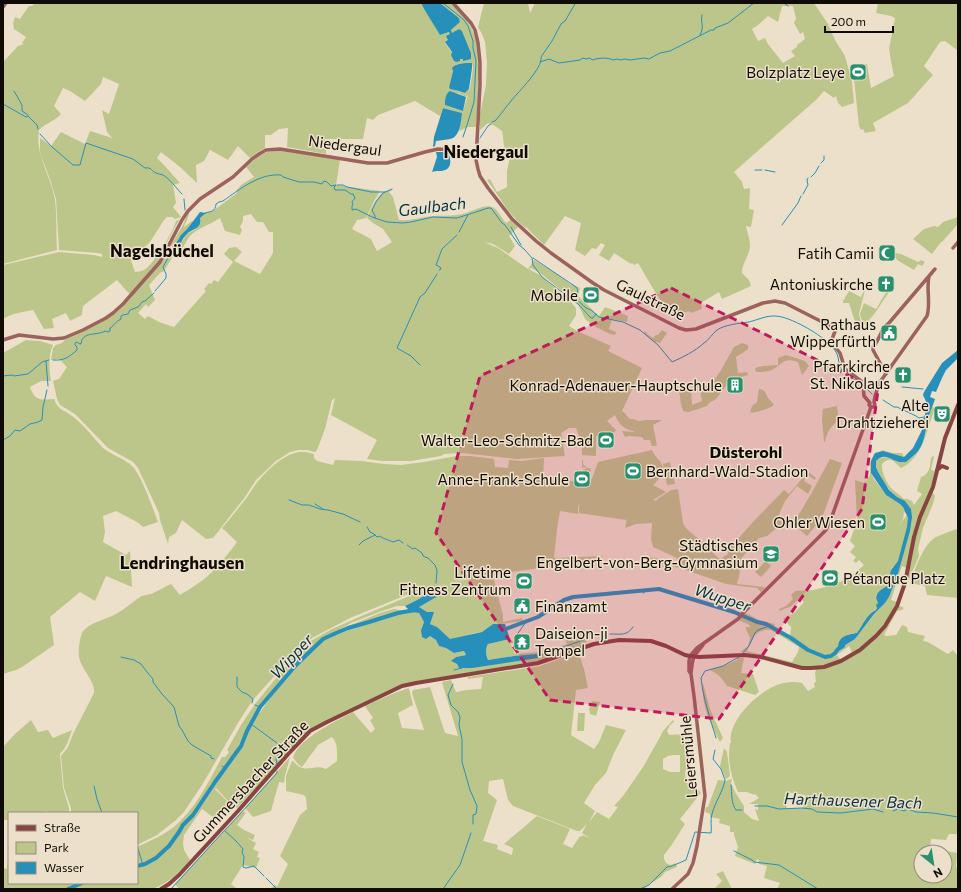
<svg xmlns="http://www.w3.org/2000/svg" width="961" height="892" viewBox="0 0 961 892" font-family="Commissioner,sans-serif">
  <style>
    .green { fill: #bdc68a; fill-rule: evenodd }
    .water { fill: #2790ba }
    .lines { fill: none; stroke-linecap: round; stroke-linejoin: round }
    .stream { stroke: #2790ba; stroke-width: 1 }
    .river { stroke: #2790ba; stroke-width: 4 }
    .secondary { stroke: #9c635e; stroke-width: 3.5 }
    .primary { stroke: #884440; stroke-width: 4 }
    .marked { fill: #c2185b; fill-opacity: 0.2; stroke: #c2185b; stroke-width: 3; stroke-dasharray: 8 5; stroke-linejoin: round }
    .labels { text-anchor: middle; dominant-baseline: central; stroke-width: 3; stroke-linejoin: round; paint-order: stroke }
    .poi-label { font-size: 15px; fill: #100c05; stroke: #ede0ca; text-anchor: end }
    .street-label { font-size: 15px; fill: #100c05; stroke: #ede0ca }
    .water-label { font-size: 16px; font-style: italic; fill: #053345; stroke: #ede0ca }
    .neighbourhood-label { font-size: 16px; font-weight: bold; fill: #100c05; stroke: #ede0ca }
    .quarter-label { font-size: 17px; font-weight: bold; fill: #100c05; stroke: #ede0ca }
  </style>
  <rect width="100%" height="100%" fill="#ede0ca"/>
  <path class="green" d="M35 3H421C427 15 434 25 444 34L449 31 450 34 448 40 445 43 452 53 460 59H463L471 53 462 31 452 33 451 30 460 22 459 18 440 3H451C457 9 464 16 469 24 485 48 478 98 476 127H468L459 131 462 113 444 108H443L440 116 415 101 378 115 373 120 367 118 363 139H325L326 154 287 147 288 128 279 129 271 135H265V148L258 152 250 158 238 146 228 160 210 150 204 161 196 165 197 183 180 167 161 152 157 158 164 165 180 183 173 185 176 203 173 207 181 217 175 219 172 217H167L164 220 150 242 141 251 129 254 135 272C137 272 142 271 144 270 153 265 174 231 176 221L178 220H179L165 246 169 249 175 253 164 271 160 273 149 285 155 300 148 307 146 304 138 313 145 319 148 316 159 322 174 327 206 291 204 289 209 283 211 284 214 280 218 282 233 262 224 254 229 248 236 247 242 252 234 261 260 274 273 253V232H269L263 222H257L251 214 243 216V221L240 227 242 230 240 235 225 231 220 218C212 223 198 229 192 234 186 239 184 249 178 252L172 247 171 245 183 225 186 217 190 211 187 220 184 226V227L192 221 193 222 174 246 175 249H177L187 234 196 229 200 218 206 213 213 211 237 193 236 191 241 185 254 177 246 167 260 155 267 152 280 150 340 160 336 185 380 191 374 201 366 218 357 220 352 229 371 239 377 251 392 242 383 229 373 223 367 218C370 211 377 195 384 192 387 191 390 190 394 189L389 192 393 197 399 220C410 221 421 217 432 216 445 215 452 217 466 213 473 211 484 204 492 207 498 209 502 219 506 223L511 220 518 227 509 236 515 246 509 254 493 244 484 242 498 248 528 269 534 260 557 274 571 285 572 284 580 288 578 296 599 316 605 307 628 316 627 322 612 319 609 329 616 332 615 335 610 334 594 326 585 319 578 304 540 273 531 268 529 269 541 276 569 300 576 308V315L569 326 579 332 584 334 611 346 608 351 642 368 622 411 626 414V415L630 419H633L639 421 646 420H662L653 425 657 446 655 443 656 446H652L650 440H644L642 437 629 436 625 437 622 431 634 432V431C624 430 619 424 615 415L607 421 616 430 614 433 608 432 596 436V456L582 455V444L576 428H569L561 433 565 456 517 459 462 453 444 454 441 456 411 461H382L367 459 377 440 331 415 335 398 332 400 325 429 317 450 315 452 307 450H299L290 452 276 461 256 480 245 497 213 538 206 539 182 520 176 533 169 537 168 544 160 520 159 513 138 468 133 462 108 448 75 414 60 405 57 399 53 381 59 379 67 367 59 359 51 360 53 348 56 345 62 343 66 339 73 336 109 318 119 310 132 297 117 280 83 306 82 315 70 321 66 313 52 319 54 328 44 329 33 310C22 312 13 313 3 319V265L59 252 94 255 102 257V254L97 253 59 250 56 199 50 179 41 156 40 151V138L51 146 61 132 85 144 90 131 112 138 107 132 102 110 109 114 119 84 103 77 101 84 85 101 70 91 63 88 54 106 61 114C55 121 46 123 39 130 35 156 51 175 55 200 57 215 56 234 57 250L3 264V61L5 60 18 46 24 44 22 43 26 37 14 29 13 23 15 17 20 19 29 6H32ZM472 63 473 68 470 89 465 93 459 91 450 89 449 87 454 66 457 64ZM458 93 466 97 468 95 463 111 445 105Z
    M484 3H528L530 13 535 3H814L828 24 835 40 845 56 852 82 854 103 842 107 838 103 836 96 834 98 824 91 817 99 734 172 742 182 744 189 750 188 749 209 754 210 751 227 746 226C747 232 750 239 750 245 750 255 742 263 742 273L749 280 751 286 722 299 719 292 701 303 702 309 691 313 689 311 679 314 676 308 668 310C661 301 654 291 648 280 644 274 642 269 638 263L634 265 632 263 631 264 614 253 609 261 599 255 605 245 601 243 596 249 592 248 585 256 575 250 581 223 565 216 544 245 526 227 525 228C519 222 512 216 507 209 500 199 494 189 487 180L490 179 497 192 507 187V171L510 157 504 146 503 137 502 131 495 126 488 123 480 130V114L486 85 487 63 485 42 482 34 478 27ZM782 6H793L796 19 794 23 800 34 803 32 805 39 797 45V47L791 51 795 56 783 63 768 44 765 38 758 41 752 29 758 25 768 16 778 22Z
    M878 3H958V51L945 41 940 42 924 66 933 75 908 103 873 123 876 131 865 133 863 129 861 130 859 126 854 79H855L853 67 860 65 863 76 861 65 867 64 871 88 894 76 891 61 889 49 895 18 891 16 876 13Z
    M958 217V224L942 242H941L932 254 913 239 924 229 934 226 938 227 943 222Z
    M895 253 901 254 918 262 921 260 925 262 922 266 918 264 914 270 897 260 894 254Z
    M866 286 859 314 861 322H858L857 331 856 325 849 303H843V301L849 291 861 297Z
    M887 291 889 292 875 313 865 325 863 324 860 314 864 303 876 309Z
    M662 330 667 333 660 343 656 342 655 343 644 333 645 331 647 333V334L653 338 656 335H658Z
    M26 340 40 341 53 345C48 356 49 369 51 381H41L30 387C35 401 40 400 54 399 59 411 63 409 72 416 84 425 93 437 103 448 112 455 125 459 132 466 141 474 153 509 158 522L143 527 137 522 116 511 103 516 105 532 103 542 126 555 130 551 132 587 106 576 95 601 80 592 50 617 54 645 22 667 16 670 3 674V353Z
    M742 343 748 345V349C745 352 740 354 736 357L738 373 747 372 748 375 734 379 726 386 716 399 709 403 707 406 698 409 688 412 683 411 681 404 679 390 691 389 692 405 702 401 700 390 708 385 715 379 721 370 734 347Z
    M786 355 805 361 809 366 802 375 798 362C782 356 781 367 769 371 765 372 760 372 756 372L755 368 763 366 778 365V358Z
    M759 389C767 390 765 395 770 400 771 402 773 403 774 405 768 410 759 411 752 413L750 412 752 406 757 402Z
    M837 406 839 420C831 426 827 431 825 442H824L822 419 823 409Z
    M932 407 935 408C927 429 923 458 901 468 894 462 891 455 882 464 881 471 886 482 891 488 895 492 900 495 904 499H907L912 501 914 505 922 494 917 491 921 477C930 474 930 466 931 458L933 456 934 457 931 470 935 471 931 490 935 496 933 504 923 528 918 549 919 556 908 582 909 569 902 566 891 600 897 602 888 620 870 640 852 654 851 650 849 646 837 655 842 662 869 644 898 606H900L904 608 902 610 897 611 884 635 886 636 896 635 902 625 907 627 908 632 925 636 923 641 928 642 948 654 953 650 958 656V834H949L946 840 931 839 930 848 957 853 956 867 958 868V889H777L780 883 764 878 767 866 759 864V861L757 859 755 864 735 856 738 847 734 835V832H730V826L719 823 720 819 710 817V814L705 812 706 807H708L718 780 727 781 728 780 732 779 731 783 735 792 744 806V812L752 819 759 821 755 809 758 810V804H749L759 798 755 794 754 795 747 792H738C731 777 727 760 730 743H731C727 721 758 692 777 685 785 682 793 681 802 683L808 691 815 687 814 684 815 682H816L815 673 816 670C791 665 766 654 740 652L748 646 750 638 746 629V627H751L748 624 740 621V619L746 613 759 620 775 624 773 628 790 637 791 627 783 619 795 612 804 602 800 598 790 607 786 608 780 611 779 609 786 606 793 599 791 595 795 591 813 590 825 587 840 582 849 577 850 578V577L864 565 859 560 856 563 853 561 856 557 850 552 855 546 850 541 857 520 855 480 864 483 870 475V463L874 454 883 450 893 453H902L904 457 883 451 871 461V473L874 479 886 495 900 504 903 507 907 514 904 512 903 519 899 525 907 515 911 511C900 500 874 479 876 461 883 454 891 458 898 462 904 457 920 446 923 441 928 430 927 417 932 407ZM899 566 897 577 889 597 885 603 874 614 855 639 839 649 849 634 857 633C863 625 866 615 876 610L878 603 876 600V595L892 581 890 577 892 567H894L891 576 893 577C896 574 896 569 899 566ZM765 630H771L799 647 798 652 792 662 747 651C752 641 753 632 765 630ZM786 792 805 795 803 808H787L784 800ZM921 852H945V876H921Z
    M652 450C654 455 657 458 660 461 666 470 660 479 653 485L666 492 653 500 659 501 656 500 671 490 678 489 683 523C686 530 693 534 699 539 706 546 712 553 720 559L728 554V550L752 523 784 490 789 494 801 480 807 471 816 478 815 480 807 475 804 481 812 486 808 494 797 486 785 501 777 519 783 523 767 536 759 538 748 550 741 559 739 567 740 572 737 584 764 587 765 588 761 592 757 588 726 584 683 569 646 559V557L656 558 677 565 679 559 653 547 651 539 652 523 636 524 625 528 627 518 626 520 579 513V506L581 503 578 506V514L560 511 557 529 554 558 604 556 602 557 562 565 518 571 450 582 493 576 503 615V622L522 618 523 621 501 624H493L482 632 475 633 450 640 437 627 430 624 427 612 418 607 429 592 419 599 405 606H397L379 612 351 623 323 639 295 664 276 686 260 710 252 718 230 763 238 753 254 719 261 711 276 689 297 664 324 640 351 625 380 613 394 609 419 613 424 622 421 630 436 640 439 646 446 648 454 653 464 651 466 655 456 657 452 662 457 664 459 668H473L497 664 514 656 488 660C486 656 485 648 488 644L510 639 511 642 513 641 514 642 511 644 515 654 537 652 543 653 567 644 566 640 582 636 587 639V641L584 644 544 660 533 662 408 683 318 725 276 766 237 808 229 802 216 788 215 789 229 803 214 818 202 809 184 835 183 843 184 850 190 860C178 873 170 882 153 889H73L84 883H137V847C150 841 164 835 175 826 196 808 209 781 222 757H225L229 752 227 750 241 725 255 704 298 651 309 642 332 629 366 614 419 592 449 583 434 587V586L409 594 350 618 312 638 298 650 252 701 238 723 202 785 184 812 176 820 157 835 137 845V813H71V808L64 788 61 756 68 747 73 734 94 693C96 682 81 669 79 657 78 650 80 634 84 630 92 622 104 620 114 615 124 610 131 603 140 597 143 595 147 595 151 594 158 591 164 587 171 584L180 595C191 588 202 582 211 573 220 564 229 553 237 542L222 528C230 519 237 510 244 501 248 497 250 492 253 488 263 474 281 455 299 452 304 451 309 453 314 454V458L317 461 333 465 335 460 361 461 384 464 401 465 424 462 456 456H470L494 459 495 467 508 468 509 460 522 461 544 458 543 480 573 481 578 486 590 484 598 462Z
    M830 459 842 463 822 518 807 536 798 528 793 526V524L811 494Z
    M582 460H583V464L587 468H590L591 471 590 472 589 482 588 483 587 482H578L577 477 587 476 588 481 589 470H588V473H584L583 469H587L584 467 582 468Z
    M670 462 675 484 667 485 663 464Z
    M956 529 958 532V598L927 595 925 586 910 583C915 570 923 544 936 537 942 534 950 532 956 529Z
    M766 561 771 566 761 577 755 572Z
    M581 651 579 654 584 669 588 688 576 690 571 735 594 749 599 742 606 725 626 730 614 753 606 773 595 785 584 803 595 811 589 822 597 812 609 819 618 807 614 806 623 796 643 767 660 737 663 731 673 720 674 722 670 725 667 731 669 735 683 734 691 759 685 772 686 783 695 785 701 793 680 819 685 824 671 846 664 855V859L666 863 670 865 676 863 677 867 665 872 661 877 647 886 644 889H270L275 885 277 887 288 864 280 856 300 815 307 809 306 798 304 795 286 791V776L292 761H293C306 776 312 763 326 769L337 761C337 752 338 743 332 737L318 745 302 767 299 765 293 758C297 739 337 721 353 712L371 733 375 729 370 720 373 718 365 706 392 694 409 688 413 705 398 713 402 728 424 730 412 693 413 690 430 687 445 733 458 736 442 682 451 680 456 692 467 690 481 689 483 677 468 679V677L540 666ZM673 755H680V772H670L663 769V759L668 756ZM503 779 508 800 513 806 577 831H580L587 824 582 833 591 839 583 835 581 837 580 836 572 848 563 844 570 829 537 816 504 844 513 848 512 855 497 849 498 845 483 841 497 800 488 793 489 781Z
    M738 658H744L741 673 753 674 759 692 755 695 727 686C722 678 718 674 710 670L724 666 737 660Z
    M703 683 710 709 723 738 720 742C714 731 708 719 705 707 703 700 703 692 702 685Z
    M592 701 600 702 596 716 590 714 589 709Z
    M578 713H585L584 731H577Z
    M31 720 38 732 48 730 53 738 72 730C69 739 67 747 60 754L63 788 69 808V813H49L47 811 39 813H9V820H3V747L15 734Z
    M724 748 727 752 730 775 729 777 726 779 720 766Z
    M290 757 285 776 284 783 279 782 271 811 253 817 245 808Z
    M243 811 246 813 237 825 244 830 255 835 253 840 247 838 256 843 253 849 259 852 257 857 260 858 256 868 243 865 231 884 237 889H179L175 884Z
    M9 851V883H78L69 888 61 889H3V868L7 869Z
    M723 871 732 889H714L722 881 716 874Z"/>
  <path class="water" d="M421 3H440L459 18 460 22 451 30 452 33 459 29 462 31 471 53V59L463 61V59H460V61L457 62 454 61 451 55 452 52 445 42 448 40 446 36 450 34 449 32 440 35C434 24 426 14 421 3Z
    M472 63V68L469 89 465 93 459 91 450 89 449 87 453 71 452 68C456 63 465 63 472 63Z
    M450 91 466 97 463 111 445 105C445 100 445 94 450 91Z
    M443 108 462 113C461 122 460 137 450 139 446 140 441 140 436 141L435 146 433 147 434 137Z
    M436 152H443L448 153C451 158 452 168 445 170 441 172 436 170 432 172L437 157Z
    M200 212 206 213 200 218C202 230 192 228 186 235 182 239 180 245 177 250L175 249 174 247 181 235 188 228Z
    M958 350V358L946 370 942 378 936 392 932 391 930 397 935 399C933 406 929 413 928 420 925 431 925 442 918 451 915 455 910 458 906 462 903 462 901 462 899 462 890 460 885 452 876 461V467L878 472 889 490 897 497 905 501 911 509 912 517 910 531 897 577 889 597 885 603 874 614 855 639 839 649H838C838 636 846 635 857 633 863 625 866 615 876 610L877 608 876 605 878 603C871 592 886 588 892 582 887 570 893 569 898 561L907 527 908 518 903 507 900 504 886 495 871 473V461L875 453 883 451 904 457 913 448 922 430 923 420 928 406 923 395 924 392 942 363Z
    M429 592H436L438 596 419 607 427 612H434L430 624 437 627 450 639 482 632 493 624H505L510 639 488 644C485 648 486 656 488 660L514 656 537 654 538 656V658L473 668H459L457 664 451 661 456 657 466 655 464 651 454 653 446 648 439 646 436 640 430 636 426 639 422 637 421 630 424 622 419 613 411 612 405 606 419 599Z"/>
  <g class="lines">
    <path class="stream" d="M443 3 464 20 468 26 473 41V48L476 61 474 102 468 122 463 137
      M784 3 788 6
      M700 35C705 26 700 23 702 15
      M540 62 549 59 559 63 580 60 583 58 586 59 590 58 592 60C598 58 607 57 613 60L617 59 621 60 624 59 630 60 644 58 649 59 660 53 670 51 711 30H714L715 28 728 23 754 3
      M14 91 22 105V111L28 115
      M3 104 26 117 28 116 37 125 38 129
      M492 122 495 121C501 114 506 107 511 101 519 91 543 68 541 57L552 41 561 24 565 21 575 4
      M40 134 51 146 73 165H80L86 143 133 159 145 168C152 167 151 171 156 173 158 174 161 174 163 175 170 179 176 188 182 194
      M480 138 488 126 491 124
      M821 163 824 160V156
      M755 170H762
      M765 170 775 172
      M811 177 815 173 819 166
      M337 185H343L347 187 371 192H385
      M803 194 808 185 807 180 808 178
      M184 199 185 210
      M205 213C212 211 215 212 216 204L219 202 223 201C240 189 260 173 281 175L283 177 299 182H314L322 184 324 181 327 182 331 186 336 185 334 187 335 190H345L351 194H353L355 198 352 202 353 204 352 206V210L356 209 372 217 387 222 403 223 411 222 433 217 457 218 476 212 488 208H491L502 223 505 225 519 245 524 249 532 258 533 265 542 277 578 304 591 318H593L596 314
      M375 218V216L372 210 376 202 383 193 392 189
      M782 225 798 203 801 196
      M511 227 521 245
      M459 232 468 215
      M533 258 576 287C579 291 577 293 575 298L586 308 591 310 599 317 623 322 640 330 658 345 672 362C683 357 694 352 704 343 709 340 712 334 717 330 724 325 740 323 749 322 757 320 765 316 773 316 787 315 814 331 825 340 829 344 835 349 837 354 839 358 838 362 840 366 842 374 851 378 858 381
      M439 270 441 269 440 267 436 265 442 249 457 235
      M155 291 166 278V274L163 267 175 246
      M568 296 574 297
      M53 360C64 361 69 357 77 350V347L75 345V343L77 342 80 344H81C82 331 97 336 105 331L108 332 110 331V328C115 325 115 322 121 319V316L123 315 128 314 130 310 138 307 142 302 145 301 154 293
      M46 361 48 386
      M420 365 411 356 397 348 420 297 425 293 437 274
      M3 376 12 375 14 376 28 374 42 362 49 360
      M902 387 923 389
      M866 388 872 394
      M883 400 894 407H897L916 416 919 418 924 417
      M3 440 10 436 15 430 20 431 30 424 38 422 42 420 43 407 47 390
      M289 500 302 505H309L320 509 328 510 343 514 360 522
      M315 504 323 509
      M367 527 370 532 374 534 377 537 380 536C381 538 389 540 393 542L399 540 403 543
      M359 545 363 541 375 535
      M407 545 413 549 415 548 422 553 423 556 425 557 428 558 435 565 437 570 436 583
      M435 593 437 591 436 588
      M643 593 648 590
      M610 634C621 634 627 636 633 627
      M514 638 516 636 526 622
      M743 653 749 646 755 633 758 630 769 626
      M539 656 583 640
      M121 657 134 660 141 664 147 672 153 679V682L162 694 174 707 179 726 182 730 188 741 192 745 211 756V758L214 759
      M454 670 462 668
      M237 677V687L242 692 247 694 253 699 252 703
      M453 684 448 695 451 705 458 712 460 717 459 725 462 739V762L470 790 477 806 476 814 473 815V824
      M255 705 260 707
      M251 724 281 746 276 759 277 763 273 767
      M716 738C710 718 703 698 701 678L705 671 723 666 739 657
      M222 766 225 768
      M731 785C732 794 731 803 736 810H742
      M94 786 97 799 102 813
      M755 806H767L779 809 802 808 812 809 817 812 841 813 873 809 883 812
      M893 811 898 809 904 811 908 809 916 812 933 813 958 817
      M225 831 236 841 243 849 242 852 244 857 243 867 246 868 254 866 264 876
      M138 849 143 865
      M734 851 752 860 754 862 779 865 818 889
      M266 878 277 889
      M171 889 224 831 240 814 277 773V771
      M443 889 460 865 471 833
      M640 889 649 885 667 867 672 866 686 860 695 832 711 833C712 827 710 820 712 814 715 802 723 792 725 780L721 769 713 759 715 750"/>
    <path class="river" d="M503 630 538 617 564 600 573 597 659 589 734 612 757 622 766 624 791 638 808 650 825 657 831 656 835 653 838 649 843 646
      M137 866 145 864 156 858 169 846 179 832 183 825 193 815 215 782 241 746 247 731 260 707 296 665 323 639 336 633 348 628 369 622 398 613 415 610
      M68 889 82 883"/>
    <path class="secondary" d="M453 3 471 23 475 30 478 43 480 62V85L476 160 478 169 480 176 488 188 512 219 536 241 551 253 593 283 604 290 679 328 686 330 696 329 763 303 775 301 785 303 836 329 832 339 831 342 840 353 845 369 861 381 863 385 864 396 870 403 869 405 871 407
      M3 7 6 3
      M953 248 958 242
      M3 340 19 335 53 339 64 338 83 330 106 318 113 313 123 304 160 262 182 220 188 211 200 199 233 177 252 159 259 154 266 150 280 149 368 163H387L425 152 438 149 452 150 472 154H476
      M886 374 873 350V347C880 340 880 329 889 323L935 269
      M871 407H873L875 405 874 402 875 396 880 382 927 316C931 303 926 289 929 276
      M691 673C693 657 692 658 703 645
      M672 889 688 874 693 863 697 846 704 802 705 796 700 750 694 696 691 674 689 671V661L690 656 697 648 738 619 744 612 826 530 831 519 871 407"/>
    <path class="primary" d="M937 470 942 466 947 468
      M161 889 169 884 179 875 238 811 290 752 310 731 327 722 402 686 416 683 538 663 594 644 619 640 651 641 666 646 685 655 690 656 699 657 745 655 761 657 802 668H811L824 667 841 661 860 650 876 636 885 626 897 606 905 583 914 537 920 517 933 487 945 438 958 405"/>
  </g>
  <path class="marked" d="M671 288 878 390 862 509 719 719 550 700 436 533 480 376Z"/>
  <defs>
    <g id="stadium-square" transform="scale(0.9)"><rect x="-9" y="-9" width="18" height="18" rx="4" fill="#27906d" stroke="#ede0ca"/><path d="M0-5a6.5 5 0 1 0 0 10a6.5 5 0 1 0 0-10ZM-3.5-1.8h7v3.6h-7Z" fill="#fff"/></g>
    <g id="mosque-square" transform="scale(0.9)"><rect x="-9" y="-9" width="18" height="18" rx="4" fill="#27906d" stroke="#ede0ca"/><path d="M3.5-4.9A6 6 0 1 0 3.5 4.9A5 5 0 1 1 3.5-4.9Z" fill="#fff"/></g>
    <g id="church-square" transform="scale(0.9)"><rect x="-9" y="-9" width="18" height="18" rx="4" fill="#27906d" stroke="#ede0ca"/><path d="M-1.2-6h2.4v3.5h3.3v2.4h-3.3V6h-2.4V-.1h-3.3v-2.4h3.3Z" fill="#fff"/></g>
    <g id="civic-square" transform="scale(0.9)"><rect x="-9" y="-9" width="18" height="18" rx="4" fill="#27906d" stroke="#ede0ca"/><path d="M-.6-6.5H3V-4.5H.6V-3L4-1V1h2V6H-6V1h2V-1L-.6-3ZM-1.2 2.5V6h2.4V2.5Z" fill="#fff"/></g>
    <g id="building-square" transform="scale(0.9)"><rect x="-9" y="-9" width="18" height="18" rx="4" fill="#27906d" stroke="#ede0ca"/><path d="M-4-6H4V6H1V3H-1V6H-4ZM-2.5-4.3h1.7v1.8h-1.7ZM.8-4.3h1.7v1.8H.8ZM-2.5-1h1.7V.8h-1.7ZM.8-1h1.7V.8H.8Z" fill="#fff"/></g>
    <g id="theatre-square" transform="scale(0.9)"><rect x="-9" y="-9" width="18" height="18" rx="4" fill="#27906d" stroke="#ede0ca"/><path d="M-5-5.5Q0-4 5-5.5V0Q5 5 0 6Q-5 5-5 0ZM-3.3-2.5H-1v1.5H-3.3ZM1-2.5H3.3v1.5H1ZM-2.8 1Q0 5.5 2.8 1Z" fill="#fff"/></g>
    <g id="school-square" transform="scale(0.9)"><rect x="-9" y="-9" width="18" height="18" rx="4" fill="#27906d" stroke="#ede0ca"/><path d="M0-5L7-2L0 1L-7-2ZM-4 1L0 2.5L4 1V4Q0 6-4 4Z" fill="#fff"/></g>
    <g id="temple-square" transform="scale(0.9)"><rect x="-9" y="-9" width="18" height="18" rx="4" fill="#27906d" stroke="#ede0ca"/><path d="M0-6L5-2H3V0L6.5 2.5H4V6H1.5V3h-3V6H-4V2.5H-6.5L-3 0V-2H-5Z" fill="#fff"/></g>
  </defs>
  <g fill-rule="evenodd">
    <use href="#stadium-square" x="858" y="72"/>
    <use href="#mosque-square" x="887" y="253"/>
    <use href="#church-square" x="886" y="284"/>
    <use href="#stadium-square" x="591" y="295"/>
    <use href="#civic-square" x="889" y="333"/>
    <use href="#church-square" x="903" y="375"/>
    <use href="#building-square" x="735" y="385"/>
    <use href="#theatre-square" x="942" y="414"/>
    <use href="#stadium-square" x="606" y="440"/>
    <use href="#stadium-square" x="633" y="471"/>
    <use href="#stadium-square" x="582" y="479"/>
    <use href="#stadium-square" x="878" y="522"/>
    <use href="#school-square" x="771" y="554"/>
    <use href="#stadium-square" x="830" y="578"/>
    <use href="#stadium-square" x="524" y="581"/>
    <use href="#civic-square" x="522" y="606"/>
    <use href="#temple-square" x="522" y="642"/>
  </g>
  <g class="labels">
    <g class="poi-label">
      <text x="845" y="72">Bolzplatz Leye</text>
      <text x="874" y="253">Fatih Camii</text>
      <text x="873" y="284">Antoniuskirche</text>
      <text x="578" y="295">Mobile</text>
      <text x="876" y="324">Rathaus<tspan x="876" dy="17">Wipperfürth</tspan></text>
      <text x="890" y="366">Pfarrkirche<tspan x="890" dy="17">St. Nikolaus</tspan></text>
      <text x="722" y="385">Konrad-Adenauer-Hauptschule</text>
      <text x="929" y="405">Alte<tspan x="929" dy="17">Drahtzieherei</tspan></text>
      <text x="593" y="440">Walter-Leo-Schmitz-Bad</text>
      <text x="646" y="471" text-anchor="start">Bernhard-Wald-Stadion</text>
      <text x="569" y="479">Anne-Frank-Schule</text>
      <text x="865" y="522">Ohler Wiesen</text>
      <text x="758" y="545">Städtisches<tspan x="758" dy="17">Engelbert-von-Berg-Gymnasium</tspan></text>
      <text x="511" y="572">Lifetime<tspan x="511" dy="17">Fitness Zentrum</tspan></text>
      <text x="843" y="578" text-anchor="start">Pétanque Platz</text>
      <text x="535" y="606" text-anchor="start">Finanzamt</text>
      <text x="535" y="633" text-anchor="start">Daiseion-ji<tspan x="535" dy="17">Tempel</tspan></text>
    </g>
    <g class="street-label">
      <text transform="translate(345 145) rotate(8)">Niedergaul</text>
      <text transform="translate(651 299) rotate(26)">Gaulstraße</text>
      <text transform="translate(688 757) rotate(-95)">Leiersmühle</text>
      <text transform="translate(250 781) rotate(-47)">Gummersbacher Straße</text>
    </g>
    <g class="water-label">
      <text transform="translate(432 206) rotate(-7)">Gaulbach</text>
      <text transform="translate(723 597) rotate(18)">Wupper</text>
      <text transform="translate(291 656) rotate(-47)">Wipper</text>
      <text transform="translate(853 800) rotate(2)">Harthausener Bach</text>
    </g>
    <g class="neighbourhood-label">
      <text x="746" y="451">Düsterohl</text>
    </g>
    <g class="quarter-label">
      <text x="486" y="151">Niedergaul</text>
      <text x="162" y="250">Nagelsbüchel</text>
      <text x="182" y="562">Lendringhausen</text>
    </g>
  </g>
  <rect width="961" height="892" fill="none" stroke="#100c05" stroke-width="8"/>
  <rect x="8" y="812" width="130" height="72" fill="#ede0ca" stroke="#958b7b"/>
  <rect x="16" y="825" width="20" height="6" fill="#884440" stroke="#958b7b"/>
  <text x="44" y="832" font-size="12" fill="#100c05">Straße</text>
  <rect x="16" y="842" width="20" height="12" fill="#bdc68a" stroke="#958b7b"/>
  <text x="44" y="852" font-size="12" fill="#100c05">Park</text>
  <rect x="16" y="862" width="20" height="12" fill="#2790ba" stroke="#958b7b"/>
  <text x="44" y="872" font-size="12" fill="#100c05">Wasser</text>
  <g transform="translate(933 864) rotate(150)"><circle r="19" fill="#ede0ca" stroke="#958b7b"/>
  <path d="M0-3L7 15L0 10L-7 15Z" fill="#27906d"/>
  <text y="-6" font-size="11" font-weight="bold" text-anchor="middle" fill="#100c05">N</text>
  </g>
  <path d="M825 26v6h68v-6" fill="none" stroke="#100c05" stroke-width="2"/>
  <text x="831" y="26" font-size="12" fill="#100c05" stroke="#ede0ca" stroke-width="3" paint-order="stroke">200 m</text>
</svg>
